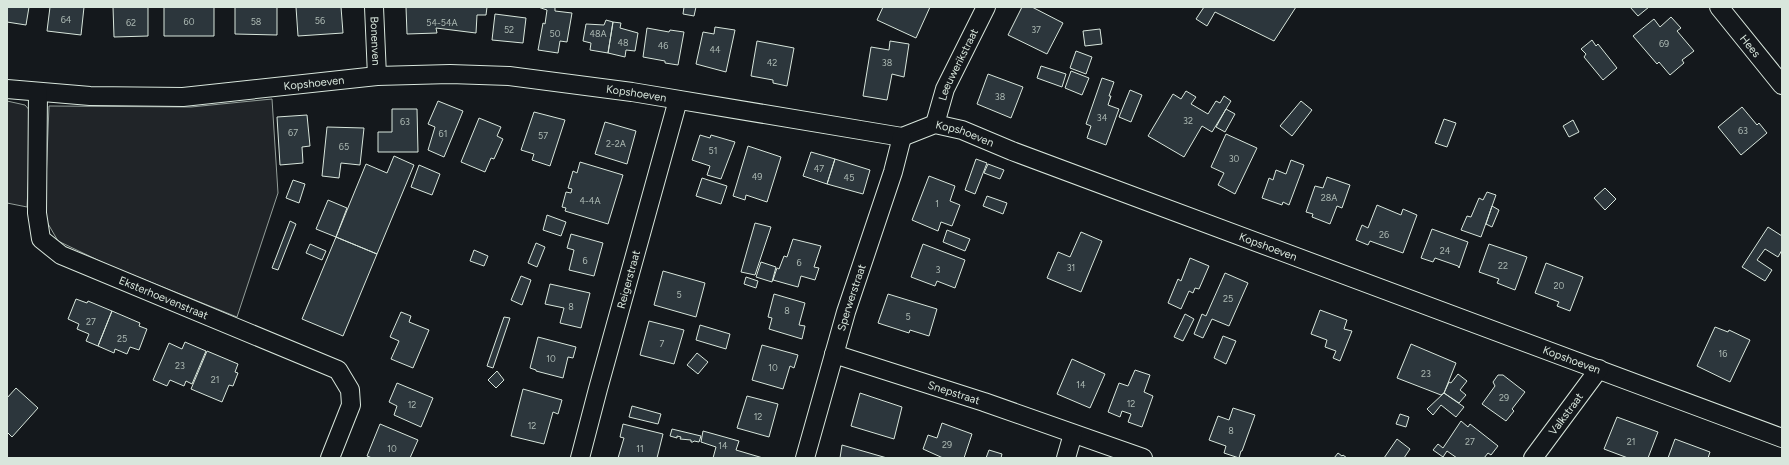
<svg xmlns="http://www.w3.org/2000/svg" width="1789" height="465" viewBox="0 0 1789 465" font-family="Figtree,sans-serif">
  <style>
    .green { fill: #202428; stroke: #939e99 }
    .building { fill: #2c363c; stroke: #d8e6dc }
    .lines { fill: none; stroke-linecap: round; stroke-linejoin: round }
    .minor-casing { stroke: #d8e6dc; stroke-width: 20 }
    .minor { stroke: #14181c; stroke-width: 18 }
    .labels { text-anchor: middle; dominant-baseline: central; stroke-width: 3; stroke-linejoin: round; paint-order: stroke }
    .number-label { font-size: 9px; fill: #adbab4 }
    .street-label { font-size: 11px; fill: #d8e6dc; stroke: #14181c }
  </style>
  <rect width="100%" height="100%" fill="#14181c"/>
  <path class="green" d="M272 99 278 193 237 317 108 265 58 241 47 222 45 207 49 106 191 107Z
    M7 101 25 105 32 113 27 207 7 203Z"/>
  <path class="building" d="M7 7H29L26 25 7 22Z
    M50 7H84L81 35 47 31Z
    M113 7H148V36L114 37Z
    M164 7H214V36H164Z
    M235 7H277V35L235 34Z
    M296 7H341L343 33 298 36Z
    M406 7H487L486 15H477L476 33 436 28 437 33 407 34Z
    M538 7H555V11L572 13 567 42 560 41 558 53 538 50 543 23 545 24 547 10Z
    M684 7H696L694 16 683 14Z
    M883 7H930L916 38 877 20Z
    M1022 7H1032L1063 23 1047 54 1008 35Z
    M1204 7H1296L1274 41 1215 12 1207 26 1196 19Z
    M1630 7H1649L1638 16Z
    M495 14 526 18 523 43 492 40Z
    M1671 17 1681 28 1677 31 1694 51 1682 60 1684 63 1670 75 1659 62 1657 64 1633 36 1654 19 1660 27Z
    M606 20 613 22 608 53 590 50 591 43 583 41 586 24 604 25Z
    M613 22 621 23 620 28 638 33 635 51 626 50 625 57 608 53Z
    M715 27 735 30 726 72 696 64 703 32 714 34Z
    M647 28 669 32 670 30 684 32 678 65 665 63V61L643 57Z
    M1100 29 1102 44 1085 46 1083 31Z
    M1592 40 1596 46 1598 44 1617 68 1603 80 1584 57 1586 54 1581 49Z
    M757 41 794 48 787 86 773 83V80L751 76Z
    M890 41 909 44 904 77 892 74 887 100 863 96 871 47 889 50Z
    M1076 51 1092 57 1086 74 1070 68Z
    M1041 66 1066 74 1062 87 1037 78Z
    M1071 71 1089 78 1082 95 1065 88Z
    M988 74 1023 87 1011 118 977 104Z
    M1102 78 1114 82 1109 96H1111L1108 105 1119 109 1106 145 1087 138 1091 126 1086 124Z
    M1130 90 1142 95 1131 122 1119 117Z
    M1186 91 1196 97 1191 104 1208 114 1216 101 1220 103 1224 96 1231 101 1212 132 1202 126 1184 157 1148 136 1173 94 1181 99Z
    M438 101 463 111 444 157 428 150 435 127 428 124Z
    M1301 101 1312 110 1292 136 1280 126Z
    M1742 107 1757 125 1759 123 1767 133 1741 155 1718 127Z
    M392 109H417L418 152H378V132H392Z
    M1226 109 1235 114 1225 132 1216 127Z
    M534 112 565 120 550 166 532 160 534 154 521 150Z
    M307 115 310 146 302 147 303 163 280 165 277 117Z
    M479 118 501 127 497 136 503 139 494 159 491 158 485 172 461 162Z
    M1444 119 1456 123 1447 147 1435 143Z
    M1573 120 1579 132 1569 137 1563 126Z
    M605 122 636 131 627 164 595 154Z
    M327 127 364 128 360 165 341 163 339 178 322 176Z
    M1226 134 1257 148 1235 194 1218 185 1224 173 1211 167Z
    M700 135 710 138 711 135 735 142 721 179 707 175 710 166 692 160Z
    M748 146 781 157 767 202 746 195 745 200 733 196Z
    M811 152 835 159 827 184 803 176Z
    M394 156 414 165 377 254 336 237 366 164 387 173Z
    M835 159 870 170 863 194 827 184Z
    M976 159 987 163 975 194 965 190Z
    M1291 160 1304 165 1289 205 1283 202 1282 205 1262 198 1269 178 1273 180 1276 170 1286 174Z
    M580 162 623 175 608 224 565 211 566 208 562 207 566 192 571 193 572 189 568 188 573 171 577 173Z
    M988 164 1004 170 1000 179 984 173Z
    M419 165 440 174 432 195 411 187Z
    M929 176 955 186 950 201 960 205 952 226 941 222 938 231 912 220Z
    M1327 177 1350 185 1342 208 1337 206 1330 224 1312 217 1313 214 1306 212 1315 186 1323 188Z
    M702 178 727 186 721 204 696 196Z
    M293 180 305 184 299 203 286 198Z
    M1605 188 1616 199 1605 210 1594 198Z
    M1487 192 1496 195 1481 237 1461 230 1467 216 1471 217 1479 198 1483 200Z
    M987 196 1007 203 1003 214 983 206Z
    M328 200 347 208 336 237 316 229Z
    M1377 205 1401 215 1403 209 1417 215 1403 253 1370 241 1368 245 1356 240 1362 225 1368 228Z
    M1492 206 1499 210 1492 227 1486 224Z
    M547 215 566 222 561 236 543 230Z
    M290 221 296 224 278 270 272 268Z
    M755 223 771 227 755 275 741 272Z
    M1768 227 1782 236V250L1778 257 1765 249 1757 260 1772 270 1765 281 1742 267Z
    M1432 229 1468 242 1459 268 1458 266 1435 258 1433 262 1421 258Z
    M947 230 970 239 965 251 943 242Z
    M1081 232 1102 241 1081 292 1047 278 1058 252 1070 257Z
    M571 234 603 243 594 276 569 270 574 250 567 248Z
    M336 237 377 254 343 336 302 319Z
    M793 239 821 246 814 267 819 268 815 280 801 276 798 287 773 280 777 268 779 269 784 256 787 257Z
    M536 243 545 247 537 267 528 263Z
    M310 244 326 251 322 260 306 253Z
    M923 244 965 260 955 288 937 281 935 286 911 277Z
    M1489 244 1527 257 1515 290 1497 283 1499 279 1479 272Z
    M474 250 488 256 484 266 470 261Z
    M1190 258 1209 266 1199 289 1195 288 1193 293 1189 291 1181 309 1168 303 1178 279 1181 281Z
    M761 262 776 267 772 282 756 277Z
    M1546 263 1583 277 1570 311 1557 306 1559 302 1535 293Z
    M663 271 705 283 696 317 654 305Z
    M1225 273 1248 283 1229 326 1212 319 1203 338 1194 334 1202 314 1206 316Z
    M521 276 531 280 522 305 511 300Z
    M746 277 758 281 756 288 744 284Z
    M550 284 590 293 581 328 560 323 564 308 545 304Z
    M774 294 805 303 799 325 805 326 802 339 769 329 772 318 768 317Z
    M888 294 937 309 929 336 910 330 909 333 878 323Z
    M76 299 87 303 88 301 112 311 98 346 86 341 89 334 77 329 79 324 68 319Z
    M1320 310 1347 320 1344 329 1352 331 1340 361 1333 358 1336 351 1325 347 1327 340 1311 334Z
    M112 311 140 323 139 326 147 329 139 350 130 347 127 354 115 349 114 353 98 346Z
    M401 312 411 316 409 322 429 330 413 368 391 359 399 341 390 337Z
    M1185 314 1194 319 1183 341 1174 337Z
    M504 317 510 318 493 368 487 366Z
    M649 321 684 330 674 364 640 355Z
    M700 325 730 334 726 349 696 340Z
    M1715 327 1728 332 1729 330 1750 340 1730 382 1697 366Z
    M1223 336 1236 341 1226 364 1214 358Z
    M538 337 576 347 573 358 568 357 563 378 536 371V370L530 368Z
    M185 342 206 351 192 384 186 381 184 386 170 380 167 386 153 380 169 343 182 349Z
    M1411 344 1456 363 1444 393 1441 395 1397 378Z
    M762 345 798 355 794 368 790 366 783 389 752 380Z
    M207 351 238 364 235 372 238 373 233 386 229 385 222 402 191 389Z
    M697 353 708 362 698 374 687 365Z
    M1072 359 1105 374 1090 408 1057 394Z
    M1135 370 1150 375 1144 392 1153 396 1142 427 1128 422 1131 414 1122 411 1120 417 1108 412 1119 383 1128 386Z
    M497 371 504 380 496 388 488 380Z
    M1458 374 1467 381 1460 390 1466 395 1459 403 1444 393 1449 382 1451 383Z
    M1498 375H1503L1525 392 1512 409 1514 411 1506 421 1482 404 1495 386 1493 382Z
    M397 383 433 398 421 427 394 415 397 406 389 402Z
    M16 388 38 408 12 437 7 432V398Z
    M523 389 562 400 558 414 553 412 544 444 511 436Z
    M860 393 902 407 894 439 851 426Z
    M1444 393 1464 407 1456 417 1441 405 1433 415 1427 409Z
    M747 396 778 404 769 437 737 428Z
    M632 406 661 414 658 424 629 417Z
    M1233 408 1255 415 1242 451H1241L1239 458 1224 453 1226 446 1209 440 1218 416 1229 420Z
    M1400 414 1409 417 1406 427 1396 424Z
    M1617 417 1658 432 1648 458H1628L1604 449Z
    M1461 421 1468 427 1470 424 1498 446 1491 455 1488 453 1484 458H1457L1447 451 1443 457 1433 450 1438 444 1443 448Z
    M942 423 972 434 964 458H943L923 449 928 435 937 438Z
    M380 424 418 440 410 458H372L367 456Z
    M623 424 663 434 657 458H618L624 438 620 437Z
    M672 429 701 436 699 442 694 441 693 442H691V440L680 439 681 437 677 436V438L670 436Z
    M703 431 739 441 736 450 763 458H713L716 447 701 442Z
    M1397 439 1410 449 1404 458H1384Z
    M1675 439 1710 452 1708 458H1668Z
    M842 445 887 458H840Z
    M989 450 1002 454 1001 458H986Z
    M1338 453 1342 456 1343 455 1347 458H1334Z"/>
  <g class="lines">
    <g class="minor-casing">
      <g id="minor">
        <path id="s1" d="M374 7 377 76"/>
        <path id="s2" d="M1719 7 1782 85"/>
        <path id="s3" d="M7 89 90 96 183 97 377 76 450 74 509 76 632 92 902 137 935 124 962 130 1012 151 1782 438"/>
        <path id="s4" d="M38 92 37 213 41 239 61 255 338 370 350 390 351 405 330 458"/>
        <path id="s5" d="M935 124 945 89 986 7"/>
        <path id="s6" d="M834 354 984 402 1143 458"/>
        <path id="s7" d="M580 458 598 389 678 100"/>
        <path id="s8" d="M805 458 846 312 893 172 902 137"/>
        <path d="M1066 458 1073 434"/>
        <path id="s9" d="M1533 458 1599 369"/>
      </g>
    </g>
    <use href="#minor" class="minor"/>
  </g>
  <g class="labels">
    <g class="number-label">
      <text x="66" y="19">64</text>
      <text x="320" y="20">56</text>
      <text x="189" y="21">60</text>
      <text x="256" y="21">58</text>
      <text x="131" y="22">62</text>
      <text x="442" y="22">54-54A</text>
      <text x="509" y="29">52</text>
      <text x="1036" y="29">37</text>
      <text x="555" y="33">50</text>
      <text x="598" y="33">48A</text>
      <text x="623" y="42">48</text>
      <text x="1664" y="43">69</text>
      <text x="663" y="45">46</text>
      <text x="715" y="49">44</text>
      <text x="772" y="62">42</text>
      <text x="887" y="62">38</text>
      <text x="1000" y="96">38</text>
      <text x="1102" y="117">34</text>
      <text x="1188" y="120">32</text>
      <text x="405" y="121">63</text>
      <text x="1743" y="130">63</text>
      <text x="293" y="132">67</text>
      <text x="443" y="133">61</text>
      <text x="543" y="135">57</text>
      <text x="616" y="143">2-2A</text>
      <text x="344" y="146">65</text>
      <text x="713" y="150">51</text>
      <text x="1234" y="158">30</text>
      <text x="819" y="168">47</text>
      <text x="757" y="176">49</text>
      <text x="849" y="177">45</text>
      <text x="1329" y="197">28A</text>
      <text x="590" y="200">4-4A</text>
      <text x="937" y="203">1</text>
      <text x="1384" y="234">26</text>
      <text x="1445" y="250">24</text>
      <text x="585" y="260">6</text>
      <text x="799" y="262">6</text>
      <text x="1503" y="265">22</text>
      <text x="1071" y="267">31</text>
      <text x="938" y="269">3</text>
      <text x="1559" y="285">20</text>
      <text x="679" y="294">5</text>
      <text x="1228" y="298">25</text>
      <text x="571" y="306">8</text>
      <text x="787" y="310">8</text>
      <text x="908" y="316">5</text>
      <text x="91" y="321">27</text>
      <text x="122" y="338">25</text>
      <text x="662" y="343">7</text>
      <text x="1723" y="353">16</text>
      <text x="551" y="358">10</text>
      <text x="180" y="365">23</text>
      <text x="773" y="367">10</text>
      <text x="1426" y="373">23</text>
      <text x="215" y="379">21</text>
      <text x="1081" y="384">14</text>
      <text x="1504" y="397">29</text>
      <text x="1131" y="403">12</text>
      <text x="412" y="404">12</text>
      <text x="758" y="416">12</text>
      <text x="532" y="425">12</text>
      <text x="1231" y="430">8</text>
      <text x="1470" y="441">27</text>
      <text x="1631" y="441">21</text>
      <text x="947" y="444">29</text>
      <text x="723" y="445">14</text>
      <text x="392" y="448">10</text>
      <text x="640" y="448">11</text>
    </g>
    <g class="street-label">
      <text stroke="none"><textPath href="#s1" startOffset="34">Bonenven</textPath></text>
      <text stroke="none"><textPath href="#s2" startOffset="50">Hees</textPath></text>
      <text stroke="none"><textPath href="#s5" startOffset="64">Leeuwerikstraat</textPath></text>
      <text stroke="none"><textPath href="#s3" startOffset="308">Kopshoeven</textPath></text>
      <text stroke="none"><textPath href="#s3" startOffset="632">Kopshoeven</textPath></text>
      <text stroke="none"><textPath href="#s3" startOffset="968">Kopshoeven</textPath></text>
      <text stroke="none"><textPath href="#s3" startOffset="1292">Kopshoeven</textPath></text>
      <text stroke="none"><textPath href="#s7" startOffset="185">Reigerstraat</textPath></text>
      <text stroke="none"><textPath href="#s8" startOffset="167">Sperwerstraat</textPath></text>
      <text stroke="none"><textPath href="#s4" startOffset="284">Eksterhoevenstraat</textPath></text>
      <text stroke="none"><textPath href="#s3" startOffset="1616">Kopshoeven</textPath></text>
      <text stroke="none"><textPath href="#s6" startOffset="126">Snepstraat</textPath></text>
      <text stroke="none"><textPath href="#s9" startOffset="55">Valkstraat</textPath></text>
    </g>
  </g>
  <rect width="1789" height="465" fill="none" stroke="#d8e6dc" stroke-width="16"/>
</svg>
